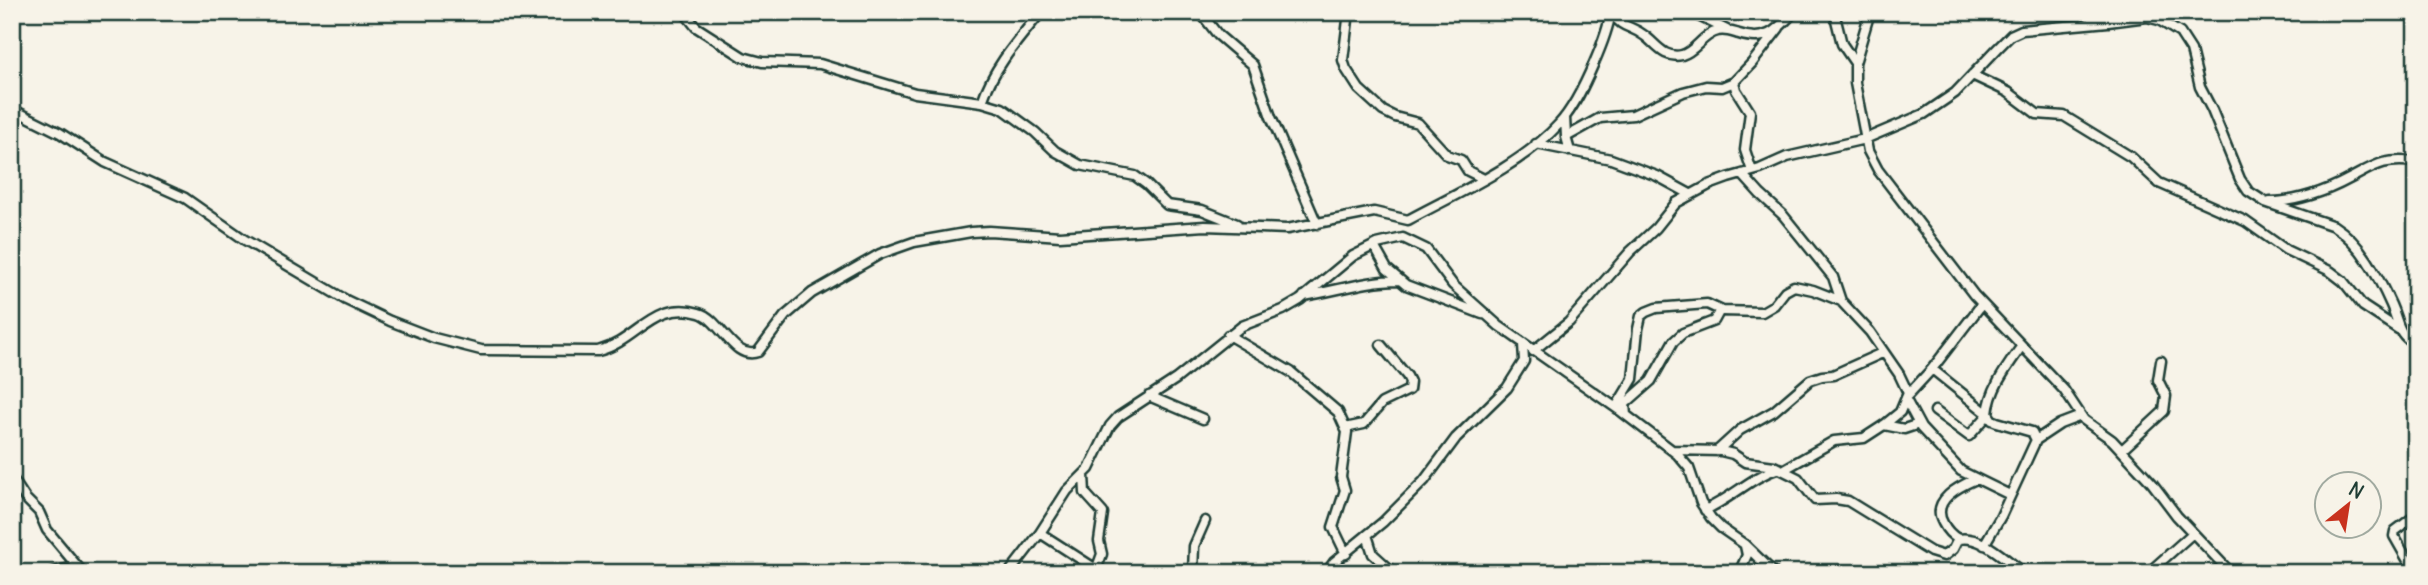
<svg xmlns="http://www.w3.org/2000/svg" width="2428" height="585" viewBox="0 0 2428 585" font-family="Delius,sans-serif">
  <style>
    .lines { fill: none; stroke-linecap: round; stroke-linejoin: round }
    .minor-casing { stroke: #1f3d34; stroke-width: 13 }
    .minor { stroke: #f7f3e8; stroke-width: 8 }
  </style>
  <rect width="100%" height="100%" fill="#f7f3e8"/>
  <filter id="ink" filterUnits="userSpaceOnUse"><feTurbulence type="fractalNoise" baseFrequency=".0143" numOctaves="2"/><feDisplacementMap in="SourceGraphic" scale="14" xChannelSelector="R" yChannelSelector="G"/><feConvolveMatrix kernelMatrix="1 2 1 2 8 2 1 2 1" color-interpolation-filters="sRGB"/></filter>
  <g filter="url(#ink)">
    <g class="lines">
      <g class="minor-casing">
        <path id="minor" d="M684 12 696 27 743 57 762 62 820 64 915 93 982 102 1002 108 1035 132 1055 151 1080 165 1135 176 1146 184 1167 205 1202 210 1237 224
          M1200 12 1218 35 1253 65 1271 117 1317 224
          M1349 12 1343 60 1346 69 1359 89 1383 111 1395 117 1418 123 1447 155 1461 160 1468 171 1484 179
          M1610 12C1624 30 1631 25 1645 36 1657 45 1664 59 1682 55 1696 51 1703 34 1718 31 1725 29 1732 32 1739 34 1766 43 1776 31 1794 12
          M1690 12 1727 30
          M1834 12 1842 44 1855 63
          M1870 12 1855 63V83L1868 151 1878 170 1974 295 2064 390 2084 420 2112 440 2152 483 2177 516 2231 573
          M2076 12 2108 22 2147 17 2159 20 2180 33 2191 50 2200 87 2212 110 2240 179 2248 191 2265 202 2334 226C2361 243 2378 276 2391 305 2400 325 2396 332 2416 345
          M1972 75 2008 92 2037 114 2064 116 2131 157 2159 183 2245 221 2286 250 2330 271 2343 281 2363 306 2398 329
          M1734 82 1736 90 1750 112 1745 150 1752 171
          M982 102C993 68 1018 40 1041 12
          M12 109 60 133 105 162 185 198 245 240 346 300 390 321 434 338 481 350 598 351C638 341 654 299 699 313 721 319 733 361 758 352L785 316 812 293 880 254 914 242 971 232 989 231 1060 236 1205 226 1287 229 1374 212 1408 220C1456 194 1522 165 1559 124 1574 108 1585 84 1594 63 1601 47 1608 30 1611 12
          M1565 117 1566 137 1570 151
          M1566 137 1600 118 1633 115 1683 92 1706 86 1722 87 1734 82 1752 63 1779 28
          M1536 144 1611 159 1657 176 1690 194
          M1742 174 1760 194 1783 215 1833 277 1841 301 1870 332 1899 374 1908 393 1900 412 1884 425 1864 438 1834 441 1783 470
          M2270 202C2296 202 2327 191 2349 179 2376 165 2383 158 2416 162
          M1374 246 1387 269 1406 285 1482 314
          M1304 296C1336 291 1367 280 1399 280
          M1228 335 1291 372 1338 412 1347 432 1341 477 1345 490 1333 527 1346 554
          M1533 351 1569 322 1630 252 1656 228 1676 203 1709 185 1728 178 1760 169 1787 157 1865 139 1924 114 1955 93 1998 48 2011 35 2022 30 2108 22 2118 12
          M1932 369 1988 414
          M1908 395 1932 369 1982 304
          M1149 396 1203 419
          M1906 400 1921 428 1961 471 2010 495
          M1616 407 1633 379 1638 329 1641 316 1646 312 1656 308 1707 304 1722 311 1762 312 1774 305 1785 291 1794 286 1813 290 1841 301
          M1935 411 1969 436 1988 415
          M1626 415 1625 404 1651 381 1673 342 1683 333 1714 321 1720 310
          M1884 425 1904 429 1919 424
          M1345 428 1364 424 1382 403 1409 390 1410 382 1407 376 1381 345
          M2036 440 2060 424 2081 416
          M1672 450 1721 451 1733 454 1745 462 1774 466 1798 478 1815 500 1836 499 1848 501 1931 552 1944 556 1953 549 1958 539C1982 534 2006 561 2025 573
          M2122 450 2164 411 2166 396 2158 380 2161 361
          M1717 451 1740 430 1774 411 1810 380 1822 376 1833 375 1882 353
          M1084 475 1085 493 1103 513 1099 541 1102 554 1095 573
          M12 478 25 498 39 512 47 530 83 573
          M1705 510C1732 498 1751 477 1779 468
          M2415 516 2395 531 2394 536 2415 573
          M1040 533 1096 569
          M1367 535 1373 554 1394 573
          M1958 539C1951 535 1947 531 1943 523 1930 500 1960 486 1976 479
          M1984 545 2001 516 2036 440 2032 432 1997 422 1992 420 1988 414C1990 389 2007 367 2021 347
          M50 573 66 569H80
          M1009 573 1040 533 1067 491 1089 469 1110 426 1118 417 1176 379 1242 326 1283 310 1300 300 1353 256 1377 244 1403 238 1426 249 1453 285 1499 326 1622 412 1677 454 1689 468 1701 503 1711 518 1721 528 1744 544 1774 573
          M1193 573 1194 546 1205 521
          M1326 573 1334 562 1383 522 1424 481 1456 438 1507 388 1524 361 1523 344
          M1739 573 1747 555 1745 546
          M1998 573 2014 566
          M2116 573H2130
          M2148 573 2193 533"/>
      </g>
      <use href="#minor" class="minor"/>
    </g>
  </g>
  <rect width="2428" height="585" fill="none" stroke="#f7f3e8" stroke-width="42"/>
  <rect x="21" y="21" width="2386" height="543" fill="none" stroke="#1f3d34" stroke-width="2.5" filter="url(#ink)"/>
  <g transform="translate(2348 505) rotate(30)"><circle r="33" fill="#f7f3e8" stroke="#a1aaa0" stroke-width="2"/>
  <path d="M0-5L12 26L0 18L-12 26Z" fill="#c8321e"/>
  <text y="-10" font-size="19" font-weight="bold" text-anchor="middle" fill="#1f3d34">N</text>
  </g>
</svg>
